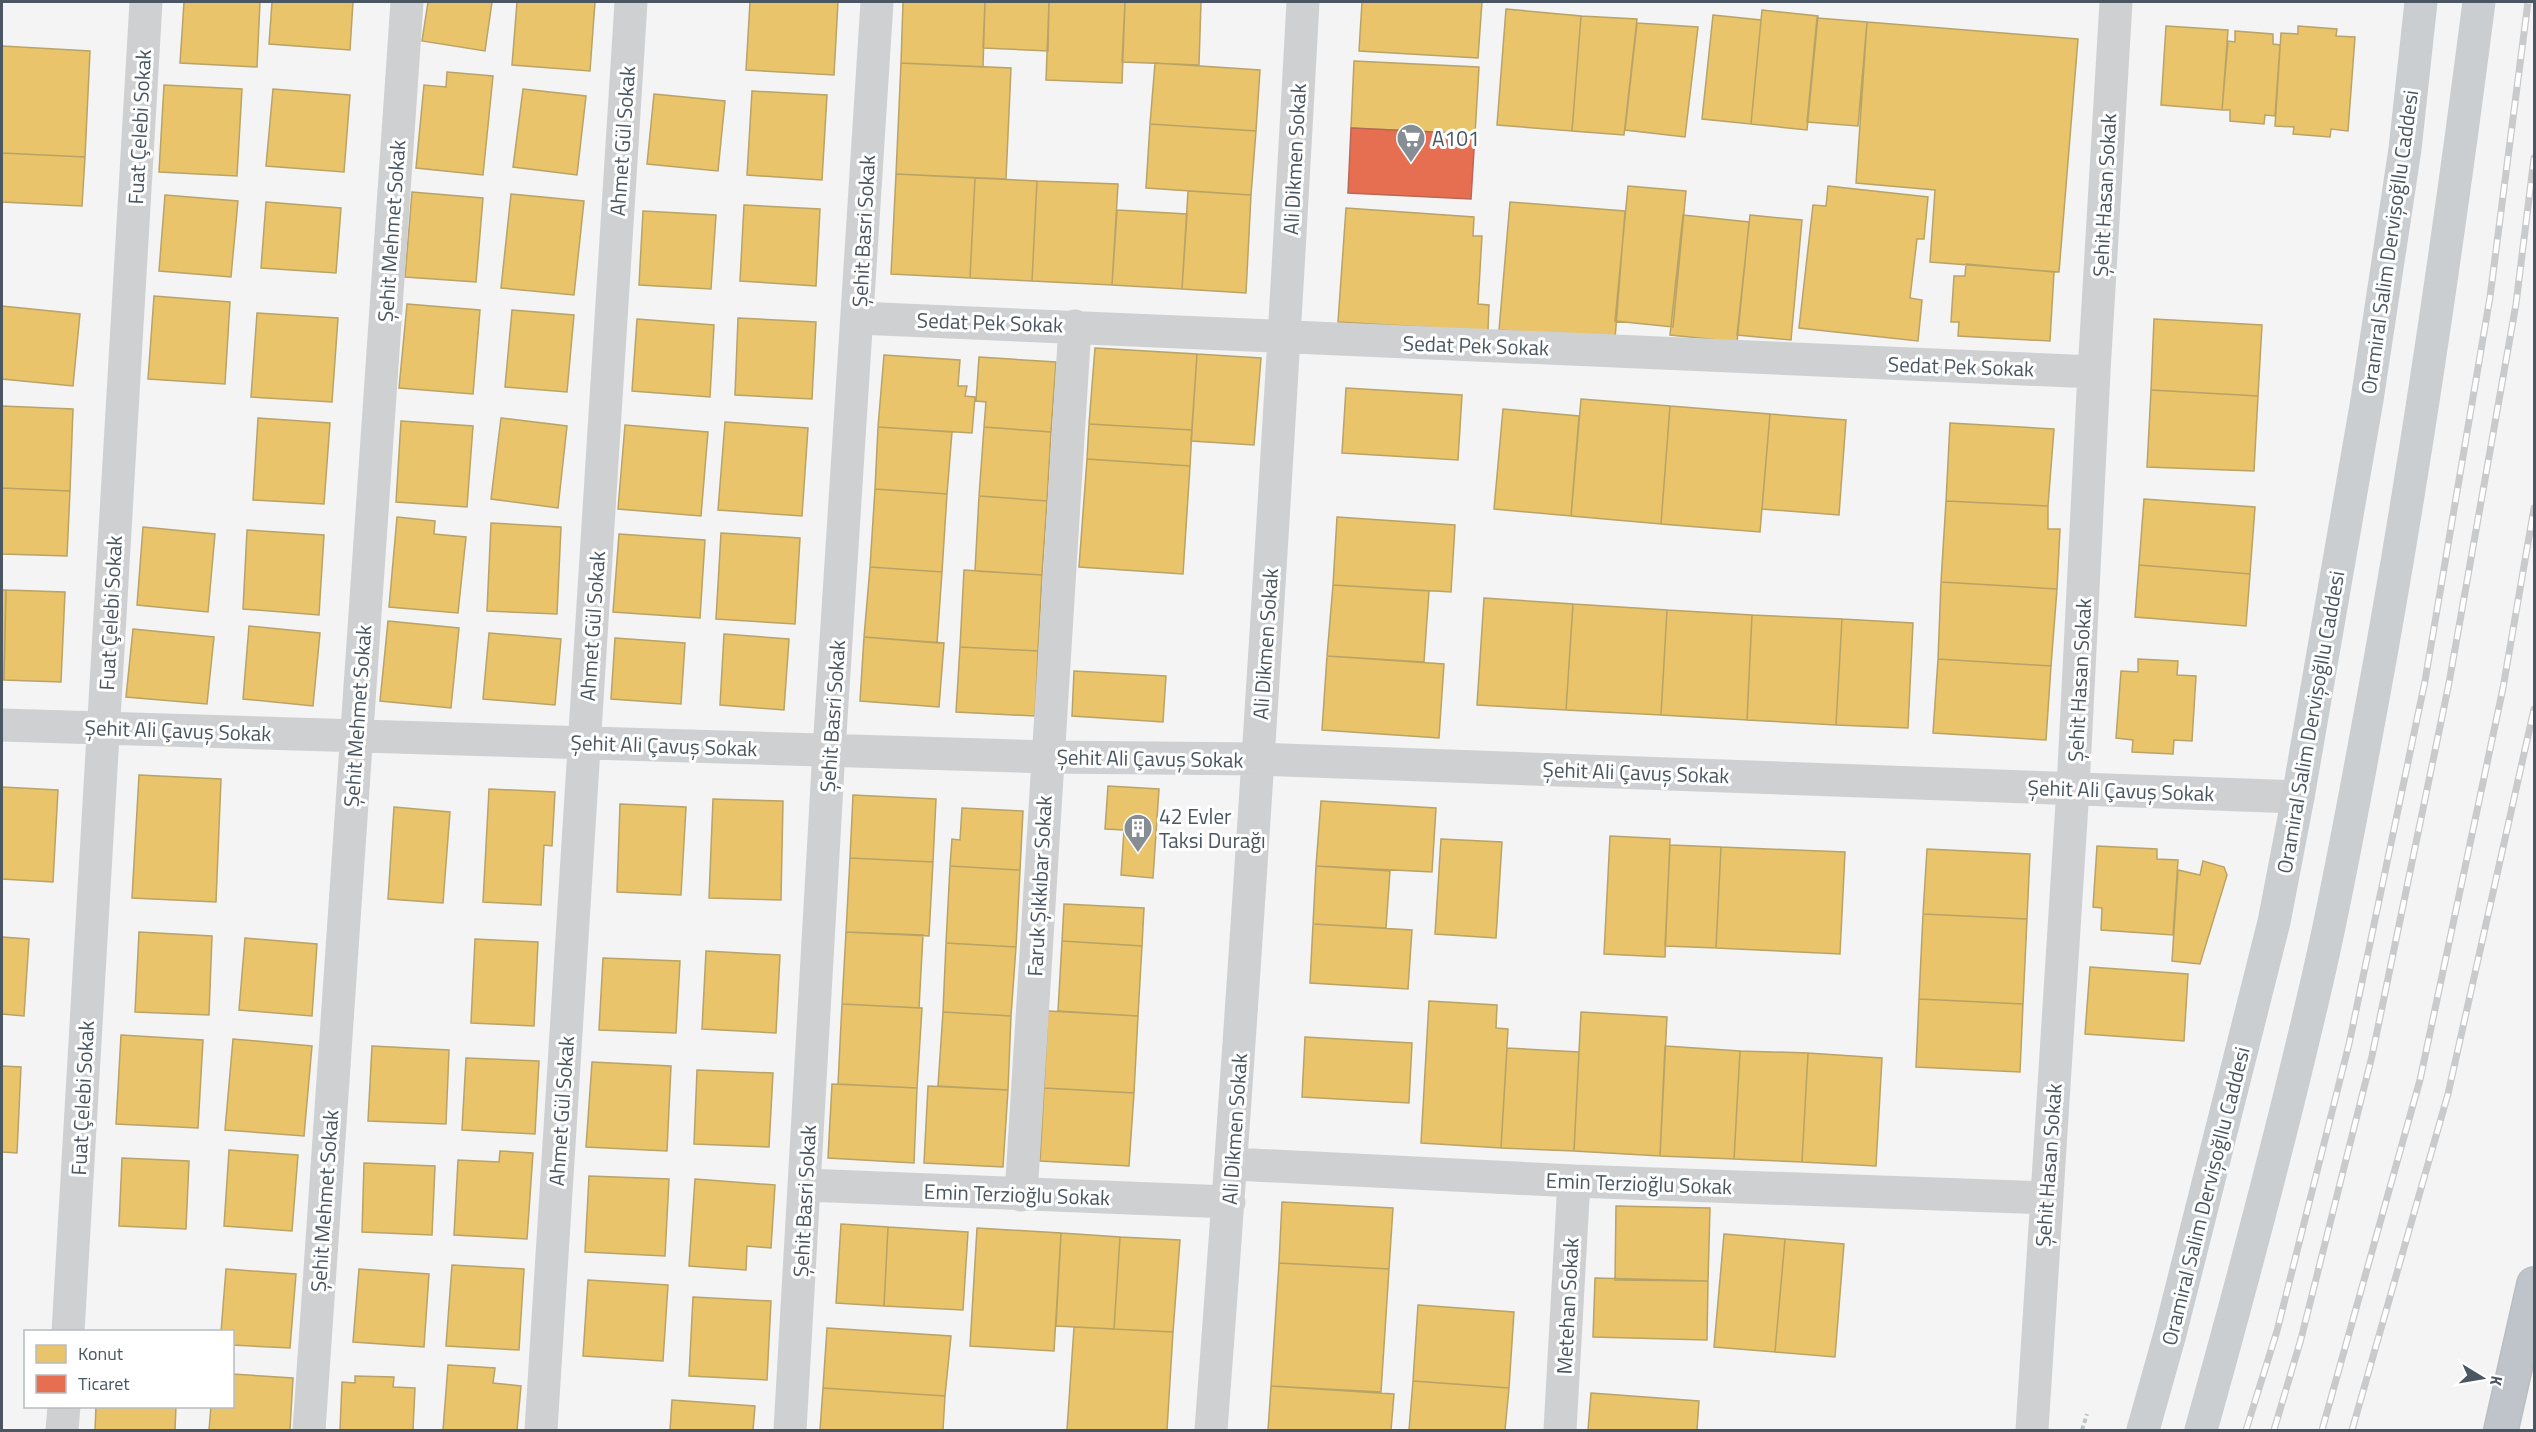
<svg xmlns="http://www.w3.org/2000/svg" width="2536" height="1432" viewBox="0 0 2536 1432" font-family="'Titillium Web',sans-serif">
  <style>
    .homes { fill: #e9c46a; stroke: #b9a367; stroke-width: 1.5 }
    .shops { fill: #e76f51; stroke: #b86856; stroke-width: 1.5 }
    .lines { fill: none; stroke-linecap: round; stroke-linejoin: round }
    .highway-casing { stroke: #b9bec3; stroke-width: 36 }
    .path { stroke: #bcc7c4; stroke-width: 4; stroke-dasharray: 4.5 3; stroke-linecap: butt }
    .minor { stroke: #ced0d2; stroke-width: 33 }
    .major { stroke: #caced1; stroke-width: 33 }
    .highway { stroke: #bec4c9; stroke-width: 33 }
    .rail-casing { stroke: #c9cacc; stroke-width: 7 }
    .rail { stroke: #fff; stroke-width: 4.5; stroke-dasharray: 14; stroke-linecap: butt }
    .labels { text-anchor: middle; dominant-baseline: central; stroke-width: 6; stroke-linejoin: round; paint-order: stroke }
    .street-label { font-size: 21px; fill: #4a5661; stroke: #fff }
    .poi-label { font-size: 21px; fill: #4a5661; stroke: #fff; text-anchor: start }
  </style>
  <rect width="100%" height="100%" fill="#f4f4f4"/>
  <path class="homes" d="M184 2H260L257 67 180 63Z
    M272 2H353L350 50 269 44Z
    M428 2H492L485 51 422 41Z
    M517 2H595L590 71 512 65Z
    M750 2H838L834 75 746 70Z
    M903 2H985L983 67 901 63Z
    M985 2H1049L1048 51 983 48Z
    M1049 2H1125L1122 83 1046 80Z
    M1125 2H1201L1199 65 1122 62Z
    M1362 2H1482L1478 58 1359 51Z
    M1506 9 1581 16 1572 131 1497 125Z
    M1762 10 1818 16 1807 130 1751 124Z
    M1713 15 1761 20 1751 124 1702 119Z
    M1581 16 1637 19 1624 135 1572 131Z
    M1817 18 1867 22 1858 126 1807 122Z
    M1867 22 2078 39 2059 272 1930 262 1935 190 1856 183Z
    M1637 23 1698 27 1685 137 1625 130Z
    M2166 26 2228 30 2222 110 2161 105Z
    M2298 26 2337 29 2336 36 2355 37 2348 131 2331 129 2330 137 2293 134 2294 127 2275 126 2281 33 2298 34Z
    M2235 31 2273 34V44L2280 45 2275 116 2265 115 2264 124 2230 121V110H2222L2228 41 2235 42Z
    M2 46 90 51 85 157 2 153Z
    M1354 61 1479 67 1475 134 1351 128Z
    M901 63 1011 68 1006 179 896 174Z
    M1155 63 1260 70 1256 131 1150 124Z
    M447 72 493 76 483 175 416 168 424 85 446 87Z
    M164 85 242 89 237 176 159 172Z
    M273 89 350 95 344 172 266 166Z
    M523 89 586 96 577 175 513 167Z
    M752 91 827 95 822 180 747 175Z
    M654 94 725 101 718 171 647 164Z
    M1150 124 1256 131 1251 195 1146 188Z
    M2 153 85 157 82 206 2 202Z
    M896 174 975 178 970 278 891 274Z
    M975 178 1037 181 1032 281 970 278Z
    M1037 181 1118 184 1112 285 1032 281Z
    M1628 186 1686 191 1673 327 1615 321Z
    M1828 186 1928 197 1924 239H1917L1910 298 1922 300 1918 341 1799 328 1813 205 1826 206Z
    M1188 191 1251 195 1246 293 1182 289Z
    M412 192 483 198 476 282 405 277Z
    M511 194 584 201 574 295 501 288Z
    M165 195 238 201 231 277 159 271Z
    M266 202 341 208 336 273 261 268Z
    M1510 202 1625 211 1615 339 1499 330Z
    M744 205 820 209 816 286 740 281Z
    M1346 208 1474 217 1473 236H1482L1478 304 1489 305 1488 331 1338 322Z
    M1117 210 1187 214 1182 289 1112 285Z
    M643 211 716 215 711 289 639 285Z
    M1683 215 1749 222 1737 342 1670 335Z
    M1750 215 1802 220 1791 340 1737 335Z
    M1966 264 2054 272 2050 341 1958 336 1959 322H1951L1954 276H1965Z
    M154 296 230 302 225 384 148 379Z
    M407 304 480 310 473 394 399 388Z
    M2 306 80 314 73 386 2 379Z
    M512 310 574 315 567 392 505 387Z
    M257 313 338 318 332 402 251 397Z
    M738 318 816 322 812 399 735 395Z
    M637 319 714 325 710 397 632 391Z
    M2154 319 2262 325 2258 396 2151 390Z
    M1095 348 1197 354 1192 430 1089 424Z
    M1197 354 1261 358 1254 445 1191 441Z
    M884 355 960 360 958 386H967L965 396 975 397 972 433 878 427Z
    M979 357 1056 362 1051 432 984 427 986 402 976 401Z
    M1346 388 1462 395 1458 460 1342 453Z
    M2151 390 2258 396 2254 471 2147 467Z
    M1581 399 1670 406 1661 524 1571 516Z
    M2 406 73 409 70 491 2 488Z
    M1670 406 1770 414 1760 532 1661 524Z
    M1503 409 1579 416 1571 516 1494 509Z
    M1770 414 1846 420 1839 515 1762 509Z
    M258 418 330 423 324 504 253 500Z
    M501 418 567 426 558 508 491 499Z
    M401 421 473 426 467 507 396 502Z
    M725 422 808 428 802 516 718 510Z
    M1950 423 2054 429 2048 506 1946 501Z
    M1089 424 1192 430 1190 466 1087 459Z
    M625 425 708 432 701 516 618 509Z
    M878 427 952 432 947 494 875 489Z
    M984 427 1051 432 1047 501 979 496Z
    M1087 459 1190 466 1183 574 1079 567Z
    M2 488 70 491 67 556 2 554Z
    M875 489 947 494 942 572 870 567Z
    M979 496 1047 501 1042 575 975 571Z
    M2144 499 2255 507 2250 574 2139 565Z
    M1946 501 2048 506V529H2060L2057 589 1941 582Z
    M397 517 435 521 434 534 466 537 458 613 389 607Z
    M1337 517 1455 525 1451 592 1333 585Z
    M491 523 561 527 557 614 487 611Z
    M143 527 215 534 208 612 137 605Z
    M247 530 324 535 319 615 243 609Z
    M721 533 800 538 795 624 716 619Z
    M619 534 705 540 700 618 613 612Z
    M2139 565 2250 574 2246 626 2135 617Z
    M870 567 942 572 937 643 864 637Z
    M964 570 1042 575 1038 651 960 647Z
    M1941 582 2057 589 2051 666 1938 659Z
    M1333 585 1429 591 1424 662 1327 656Z
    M2 590H6L4 680H2Z
    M6 590 65 592 61 682 4 680Z
    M1484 598 1573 604 1566 710 1477 705Z
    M1573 604 1667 610 1661 715 1566 710Z
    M1667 610 1752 615 1747 720 1661 715Z
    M1752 615 1842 619 1836 725 1747 720Z
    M1842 619 1913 623 1908 728 1836 725Z
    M388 621 459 628 451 708 380 701Z
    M249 626 320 633 313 706 243 699Z
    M133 629 214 637 207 704 126 697Z
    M489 633 561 639 555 705 483 699Z
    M724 634 789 639 784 710 720 705Z
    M864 637 944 643 939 707 860 701Z
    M615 638 685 643 681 704 611 699Z
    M960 647 1038 651 1035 716 956 712Z
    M1327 656 1444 664 1439 738 1322 730Z
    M1938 659 2051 666 2046 740 1933 733Z
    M2138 659 2178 661 2177 675 2196 676 2192 741 2174 740 2173 754 2132 752 2133 740 2116 738 2121 671 2138 672Z
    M1074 671 1166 676 1163 722 1072 716Z
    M139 775 221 779 216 902 132 898Z
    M1108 786 1159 789 1153 878 1121 875 1124 830 1105 829Z
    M2 787 58 790 53 882 2 879Z
    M489 789 555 792 552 846 544 845 541 905 483 902Z
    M853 795 936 799 933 862 850 858Z
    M713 799 783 801 781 900 709 898Z
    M1321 801 1436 808 1432 872 1316 866Z
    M620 804 686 807 681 895 617 892Z
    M394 807 450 812 443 903 388 899Z
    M962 808 1023 811 1020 870 950 866 952 839 960 840Z
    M1610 836 1670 839 1665 957 1604 954Z
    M1441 839 1502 842 1496 938 1435 934Z
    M1670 845 1721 847 1716 948 1665 946Z
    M2097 846 2157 849V859L2178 860 2173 935 2101 930 2102 908 2093 907Z
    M1721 847 1845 852 1840 954 1716 948Z
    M1927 849 2030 854 2027 919 1923 914Z
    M850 858 933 862 929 936 846 932Z
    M2203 861 2224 867 2227 875 2200 964 2172 961 2178 870 2200 875Z
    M950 866 1020 870 1016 947 946 943Z
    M1316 866 1390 871 1386 928 1313 924Z
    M1064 904 1144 908 1142 946 1062 941Z
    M1923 914 2027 919 2023 1004 1919 999Z
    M1313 924 1412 930 1408 989 1310 983Z
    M139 932 212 936 209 1015 135 1012Z
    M846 932 923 935 919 1008 842 1004Z
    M2 937 29 939 24 1016 2 1014Z
    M245 938 317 944 312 1016 239 1010Z
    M475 939 538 942 534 1026 471 1023Z
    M1062 941 1142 946 1138 1016 1058 1011Z
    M946 943 1016 947 1011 1016 943 1012Z
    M706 951 780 955 776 1033 702 1029Z
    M603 958 680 961 676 1033 599 1030Z
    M2090 967 2188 974 2184 1041 2085 1034Z
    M1919 999 2023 1004 2020 1072 1916 1067Z
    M1429 1001 1497 1005 1496 1028 1508 1029 1501 1148 1421 1143Z
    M842 1004 922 1008 917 1088 838 1084Z
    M1048 1011 1138 1016 1134 1093 1044 1088Z
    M943 1012 1011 1016 1008 1090 938 1086Z
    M1581 1012 1667 1017 1660 1156 1574 1151Z
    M121 1035 203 1040 198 1128 116 1124Z
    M1305 1037 1412 1043 1409 1103 1302 1097Z
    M233 1039 312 1046 304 1136 225 1130Z
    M372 1046 449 1050 446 1124 368 1121Z
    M1665 1046 1740 1051 1734 1159 1660 1156Z
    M1507 1048 1579 1052 1574 1151 1501 1148Z
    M1740 1051 1808 1053 1802 1162 1734 1159Z
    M1808 1053 1882 1058 1876 1166 1802 1162Z
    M466 1058 539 1061 535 1134 462 1130Z
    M592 1062 671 1066 667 1151 586 1147Z
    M2 1066 21 1067 17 1153 2 1152Z
    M697 1070 773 1073 769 1147 694 1144Z
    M832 1084 917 1088 914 1163 828 1158Z
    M928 1086 1008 1090 1003 1167 924 1163Z
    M1044 1088 1134 1093 1129 1166 1040 1161Z
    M229 1150 298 1155 292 1231 224 1226Z
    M500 1151 533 1153 527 1239 454 1235 458 1160 499 1162Z
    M122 1158 189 1161 186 1229 119 1226Z
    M364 1163 435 1166 432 1235 362 1232Z
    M589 1176 669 1179 665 1256 585 1252Z
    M695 1179 775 1185 771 1248 747 1246 746 1270 689 1266Z
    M1282 1202 1393 1208 1389 1269 1279 1263Z
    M1616 1206 1710 1208 1708 1281 1615 1280Z
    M841 1224 888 1227 884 1306 836 1303Z
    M888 1227 968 1232 963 1310 884 1306Z
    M977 1228 1061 1233 1054 1351 970 1346Z
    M1061 1233 1120 1237 1114 1329 1056 1326Z
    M1724 1234 1785 1239 1775 1352 1714 1347Z
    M1120 1237 1180 1240 1173 1332 1114 1329Z
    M1785 1239 1844 1244 1835 1357 1775 1352Z
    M1279 1263 1389 1269 1381 1392 1271 1386Z
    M452 1265 524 1269 519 1350 446 1346Z
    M226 1269 296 1274 290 1348 232 1345V1332H221Z
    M359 1269 429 1274 424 1347 353 1342Z
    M1595 1278 1708 1281 1707 1340 1593 1337Z
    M588 1280 668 1285 663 1361 583 1356Z
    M693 1297 771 1301 767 1380 689 1376Z
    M1418 1305 1514 1312 1509 1388 1413 1381Z
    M1074 1327 1173 1332 1167 1430H1067Z
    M827 1328 951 1336 945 1396 823 1388Z
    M448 1365 495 1368 493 1383 521 1386 517 1430H443Z
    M232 1374 293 1378 290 1430H209L211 1406H232Z
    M355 1376 394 1377 393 1387 415 1388 413 1430H340L342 1382 355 1383Z
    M1413 1381 1509 1388 1505 1430H1409Z
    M1271 1386 1394 1394 1391 1430H1268Z
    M823 1388 945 1396 943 1430H820Z
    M1591 1393 1699 1401 1697 1430H1588Z
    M672 1400 755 1406 753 1430H670Z
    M96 1406H176L175 1430H95Z"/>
  <path class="shops" d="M1351 128 1475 134 1471 199 1348 193Z"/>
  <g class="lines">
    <g class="highway-casing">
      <path id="highway" d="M2501 1430 2534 1284"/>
    </g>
    <path class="path" d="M2082 1430 2087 1414"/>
    <path class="minor" d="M858 318 2094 372
      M2 725 1047 757 1258 759 2298 797
      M1233 1164 1574 1181 2045 1198
      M806 1185 1229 1202
      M1021 1195 1075 326
      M68 1332 146 2
      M62 1430 64 1406
      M309 1430 407 2
      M541 1430 631 2
      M790 1430 829 750 877 2
      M1211 1430C1247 955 1277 478 1303 2
      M1560 1430 1574 1181
      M2032 1430 2073 788 2094 372 2116 2"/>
    <path class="major" d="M2143 1430 2170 1334 2274 922 2298 797 2367 400 2405 149 2421 2
      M2201 1430C2243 1280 2283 1129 2318 977 2339 886 2355 795 2372 704 2415 471 2449 236 2479 2"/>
    <use href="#highway" class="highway"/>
    <g class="rail-casing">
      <path id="rail" d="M2246 1430 2277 1331 2349 1044 2425 681 2490 297 2528 2
        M2274 1430 2301 1339 2372 1056 2449 683 2516 304 2534 158
        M2322 1430 2420 1080 2503 688 2534 508
        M2352 1430 2448 1094 2534 709"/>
    </g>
    <use href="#rail" class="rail"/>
  </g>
  <defs>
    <g id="supermarket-pin" transform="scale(1.5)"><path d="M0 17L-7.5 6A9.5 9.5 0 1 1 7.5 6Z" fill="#868d94" stroke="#fff"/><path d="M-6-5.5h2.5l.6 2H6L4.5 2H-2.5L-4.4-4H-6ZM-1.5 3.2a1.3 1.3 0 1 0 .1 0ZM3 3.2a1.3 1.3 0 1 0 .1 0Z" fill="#fff"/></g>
    <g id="building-pin" transform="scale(1.5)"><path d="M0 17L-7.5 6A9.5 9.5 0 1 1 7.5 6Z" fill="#868d94" stroke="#fff"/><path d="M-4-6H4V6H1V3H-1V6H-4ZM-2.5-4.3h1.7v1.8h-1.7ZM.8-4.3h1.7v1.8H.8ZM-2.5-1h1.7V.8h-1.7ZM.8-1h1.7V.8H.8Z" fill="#fff"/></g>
  </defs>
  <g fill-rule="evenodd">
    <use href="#supermarket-pin" x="1411" y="138"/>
    <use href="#building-pin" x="1138" y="828"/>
  </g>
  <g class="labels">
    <g class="street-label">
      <text transform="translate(139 127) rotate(-87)">Fuat Çelebi Sokak</text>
      <text transform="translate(622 141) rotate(-86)">Ahmet Gül Sokak</text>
      <text transform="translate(1294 159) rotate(-87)">Ali Dikmen Sokak</text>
      <text transform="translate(2104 195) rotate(-87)">Şehit Hasan Sokak</text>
      <text transform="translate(391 231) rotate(-86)">Şehit Mehmet Sokak</text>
      <text transform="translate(863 231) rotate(-87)">Şehit Basri Sokak</text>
      <text transform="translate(2389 242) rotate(-82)">Oramiral Salim Dervişoğllu Caddesi</text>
      <text transform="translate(990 322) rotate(2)">Sedat Pek Sokak</text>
      <text transform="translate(1476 345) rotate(2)">Sedat Pek Sokak</text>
      <text transform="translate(1961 366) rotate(2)">Sedat Pek Sokak</text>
      <text transform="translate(110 613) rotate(-87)">Fuat Çelebi Sokak</text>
      <text transform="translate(592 626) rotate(-86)">Ahmet Gül Sokak</text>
      <text transform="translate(1265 644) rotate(-86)">Ali Dikmen Sokak</text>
      <text transform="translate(2079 680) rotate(-87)">Şehit Hasan Sokak</text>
      <text transform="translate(357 716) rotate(-86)">Şehit Mehmet Sokak</text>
      <text transform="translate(832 716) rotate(-86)">Şehit Basri Sokak</text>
      <text transform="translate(2310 722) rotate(-80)">Oramiral Salim Dervişoğllu Caddesi</text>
      <text transform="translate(178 730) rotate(2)">Şehit Ali Çavuş Sokak</text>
      <text transform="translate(664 745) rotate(2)">Şehit Ali Çavuş Sokak</text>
      <text transform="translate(1150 758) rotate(1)">Şehit Ali Çavuş Sokak</text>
      <text transform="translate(1636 772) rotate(2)">Şehit Ali Çavuş Sokak</text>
      <text transform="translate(2121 790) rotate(2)">Şehit Ali Çavuş Sokak</text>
      <text transform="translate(1039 886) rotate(-87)">Faruk Şıkkıbar Sokak</text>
      <text transform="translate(82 1098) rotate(-87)">Fuat Çelebi Sokak</text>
      <text transform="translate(561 1111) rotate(-86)">Ahmet Gül Sokak</text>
      <text transform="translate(1234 1129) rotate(-86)">Ali Dikmen Sokak</text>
      <text transform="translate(2048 1165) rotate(-86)">Şehit Hasan Sokak</text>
      <text transform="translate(1639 1183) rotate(2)">Emin Terzioğlu Sokak</text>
      <text transform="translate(1017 1194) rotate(2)">Emin Terzioğlu Sokak</text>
      <text transform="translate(2205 1196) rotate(-76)">Oramiral Salim Dervişoğllu Caddesi</text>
      <text transform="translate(324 1201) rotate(-86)">Şehit Mehmet Sokak</text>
      <text transform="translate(804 1201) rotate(-87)">Şehit Basri Sokak</text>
      <text transform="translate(1567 1306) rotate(-87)">Metehan Sokak</text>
    </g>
    <g class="poi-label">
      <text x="1432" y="138">A101</text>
      <text x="1159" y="816">42 Evler<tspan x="1159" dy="24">Taksi Durağı</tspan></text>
    </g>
  </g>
  <rect width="2536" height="1432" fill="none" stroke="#4a5661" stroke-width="6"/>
  <rect x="24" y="1330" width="210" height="78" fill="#ffffff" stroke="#b7bbc0" stroke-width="1.5"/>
  <rect x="36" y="1345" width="30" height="18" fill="#e9c46a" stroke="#b7bbc0" stroke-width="1.5"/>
  <text x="78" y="1360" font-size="18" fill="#4a5661">Konut</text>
  <rect x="36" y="1375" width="30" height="18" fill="#e76f51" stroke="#b7bbc0" stroke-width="1.5"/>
  <text x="78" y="1390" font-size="18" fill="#4a5661">Ticaret</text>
  <g transform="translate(2482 1378) rotate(101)" stroke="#ffffff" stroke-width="4.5" paint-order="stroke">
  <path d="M0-4.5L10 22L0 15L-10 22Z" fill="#4a5661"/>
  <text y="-9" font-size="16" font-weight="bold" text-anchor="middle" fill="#4a5661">K</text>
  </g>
</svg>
